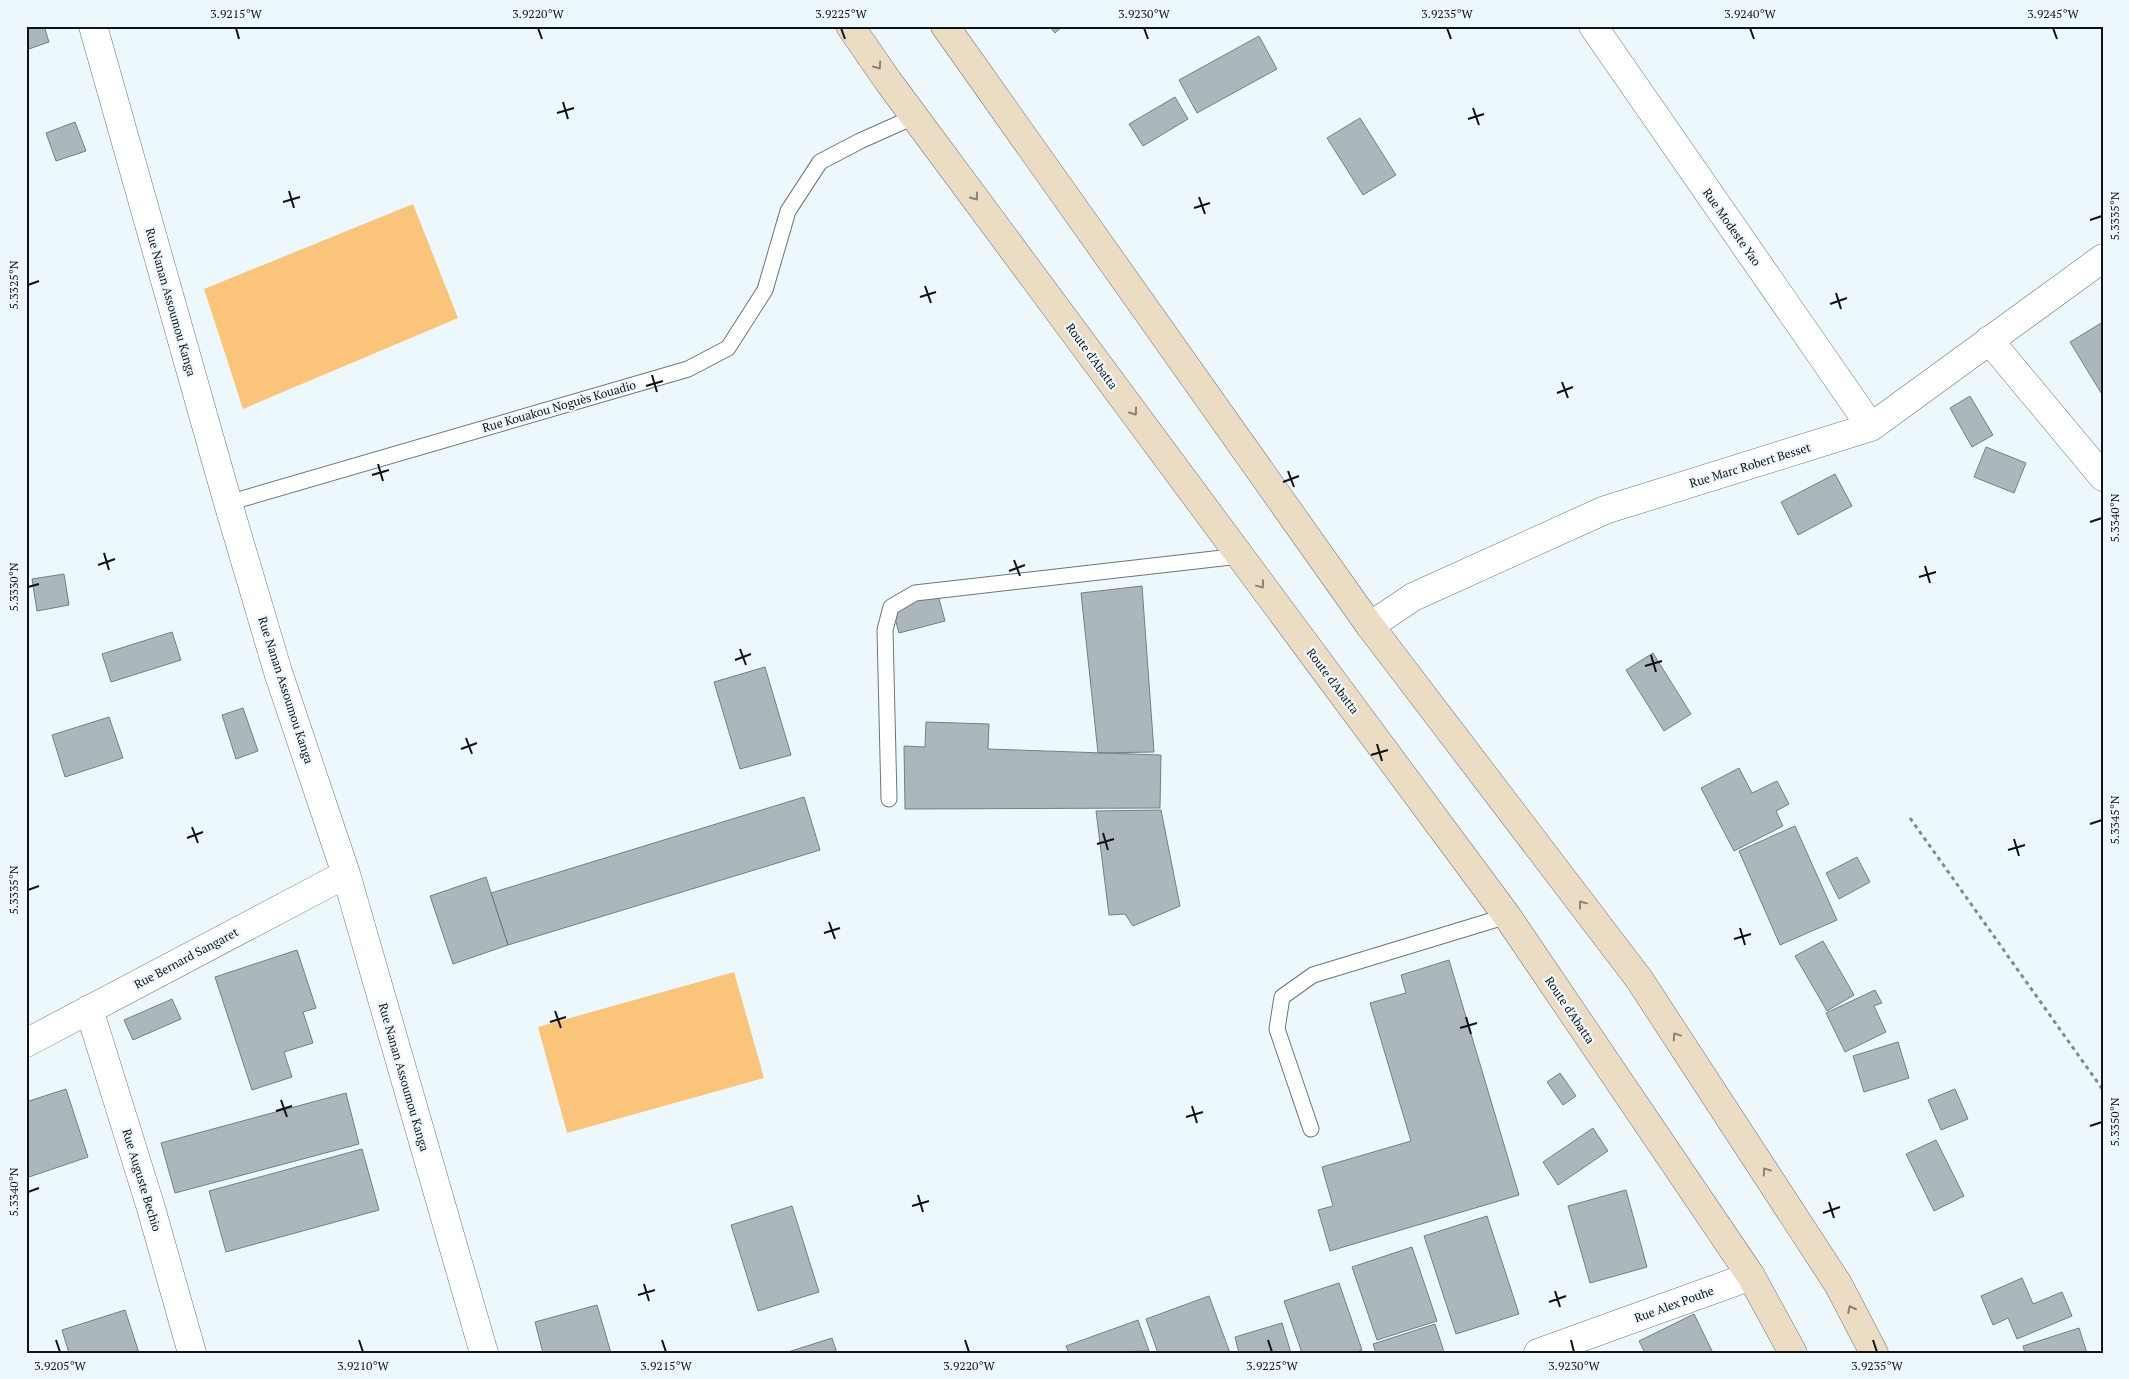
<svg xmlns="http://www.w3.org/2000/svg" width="2129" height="1379" viewBox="0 0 2129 1379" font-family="'PT Serif',serif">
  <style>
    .green { fill: #fac57a }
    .building { fill: #acb7bc; stroke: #757f83 }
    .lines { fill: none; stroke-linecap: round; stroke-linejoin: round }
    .lane-casing { stroke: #6c767a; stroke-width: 17 }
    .street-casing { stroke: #6c767a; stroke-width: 29 }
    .secondary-casing { stroke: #6c767a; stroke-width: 29 }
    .path { stroke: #838a8e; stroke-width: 3; stroke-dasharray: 4 4; stroke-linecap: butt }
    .lane { stroke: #fff; stroke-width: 15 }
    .street { stroke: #fff; stroke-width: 28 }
    .secondary { stroke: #eddcc4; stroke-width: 28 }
    .oneway { stroke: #8a8275 }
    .ticks { fill: none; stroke: #101315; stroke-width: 2 }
    .labels { text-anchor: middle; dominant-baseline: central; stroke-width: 4.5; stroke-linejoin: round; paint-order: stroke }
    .street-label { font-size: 12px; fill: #101315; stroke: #edf8fd }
    .neatline { fill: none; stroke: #101315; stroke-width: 2 }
    .ticks-label { font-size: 12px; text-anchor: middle; fill: #101315 }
  </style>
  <rect width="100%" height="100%" fill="#edf8fd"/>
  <path class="green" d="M413 204 458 318 243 409 204 289Z
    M734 972 764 1078 567 1133 538 1027Z"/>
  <path class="building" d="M26 26H44L49 42 26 50Z
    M1049 26H1063L1055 33Z
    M1259 36 1277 69 1197 113 1179 80Z
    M1175 97 1188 119 1143 146 1129 124Z
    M1360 118 1396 175 1363 195 1327 138Z
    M75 122 86 151 56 161 46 133Z
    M2103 322V396L2070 342Z
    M1970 396 1993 435 1972 447 1950 408Z
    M1986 447 2026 463 2014 493 1974 477Z
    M1835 474 1852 506 1798 535 1781 502Z
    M64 574 69 605 37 611 32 579Z
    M1142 586 1154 752 1098 753 1081 593Z
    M938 595 945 621 899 633 892 607Z
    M172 632 181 660 111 682 102 654Z
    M1653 653 1691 714 1664 731 1626 670Z
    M765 667 791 755 740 769 714 682Z
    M243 708 258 751 236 759 222 715Z
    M109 717 123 758 65 777 52 735Z
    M926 722 989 724 988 749 1161 755 1160 808 905 809 904 746 925 747Z
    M1739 768 1752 793 1777 781 1789 804 1776 811 1783 826 1734 851 1701 788Z
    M804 797 820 850 508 945 491 893Z
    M1161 810 1180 906 1133 926 1125 914 1109 915 1096 811Z
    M1795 826 1837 920 1780 945 1739 851Z
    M1857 857 1870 882 1839 899 1826 873Z
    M486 877 508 945 453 964 430 896Z
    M1823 941 1854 995 1827 1011 1795 956Z
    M297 950 316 1008 303 1012 313 1043 284 1052 292 1077 252 1090 215 977Z
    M1449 960 1519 1195 1330 1251 1318 1210 1333 1206 1322 1167 1411 1141 1370 1003 1406 993 1401 975Z
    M1875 990 1882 1003 1874 1006 1886 1032 1845 1052 1826 1013Z
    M172 999 181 1019 133 1040 124 1020Z
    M1898 1042 1909 1078 1864 1092 1853 1056Z
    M1560 1073 1576 1096 1563 1105 1547 1082Z
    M66 1089 88 1157 26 1178V1102Z
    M1955 1089 1968 1119 1941 1130 1928 1100Z
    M346 1093 359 1144 175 1193 161 1143Z
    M1593 1128 1608 1151 1558 1185 1543 1162Z
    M1936 1140 1964 1196 1934 1211 1906 1154Z
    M362 1149 379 1210 226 1252 209 1191Z
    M1626 1190 1647 1267 1590 1283 1568 1206Z
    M792 1206 819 1292 758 1311 731 1225Z
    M1487 1216 1519 1314 1456 1334 1424 1236Z
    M1412 1247 1437 1321 1377 1340 1352 1267Z
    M2022 1278 2033 1304 2062 1292 2072 1316 2017 1339 2008 1318 1993 1325 1981 1296Z
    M1339 1283 1362 1350 1353 1353H1302L1284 1301Z
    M1209 1296 1230 1353H1158L1146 1319Z
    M597 1305 611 1353H543L535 1322Z
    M125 1310 139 1353H69L62 1330Z
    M1694 1314 1713 1353H1645L1639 1341Z
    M1138 1320 1149 1351 1069 1353 1066 1346Z
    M1282 1323 1291 1353H1239L1235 1337Z
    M1435 1324 1444 1352 1376 1353 1373 1344Z
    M2079 1328 2087 1353H2025L2023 1346Z
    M832 1338 837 1353H785Z"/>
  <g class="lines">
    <g class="lane-casing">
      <path id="lane" d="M228 503 688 369 728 348 765 290 788 211 820 162 860 141 916 116
        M889 799 885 630 891 607 915 593 1240 556
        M1311 1129 1277 1029 1282 997 1313 975 1507 916"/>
    </g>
    <g class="street-casing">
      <path id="street" d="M93 26 228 503 278 672 346 874 484 1353
        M1593 26 1871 427
        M1989 340 2103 477
        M1370 626 1413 597 1605 510 1871 427 2103 258
        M89 1009 151 1208 192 1353
        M26 1043 346 874
        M1538 1353 1751 1276"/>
    </g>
    <g class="secondary-casing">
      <path id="secondary" d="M850 26 888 81 1507 916 1751 1276 1793 1353
        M945 26 1370 626 1639 979 1838 1284 1874 1353"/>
    </g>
    <path class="path" d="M1910 818 2103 1090"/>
    <use href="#lane" class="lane"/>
    <use href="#street" class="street"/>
    <use href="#secondary" class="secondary"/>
  </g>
  <defs><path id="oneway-chevron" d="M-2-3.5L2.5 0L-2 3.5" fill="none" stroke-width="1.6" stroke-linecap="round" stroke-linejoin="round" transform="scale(1.25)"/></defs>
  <g class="oneway">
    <use href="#oneway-chevron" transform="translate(878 66) rotate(55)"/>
    <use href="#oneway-chevron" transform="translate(975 197) rotate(54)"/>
    <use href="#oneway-chevron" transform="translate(1134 412) rotate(54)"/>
    <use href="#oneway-chevron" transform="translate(1261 585) rotate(53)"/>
    <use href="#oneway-chevron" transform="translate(1582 904) rotate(-127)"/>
    <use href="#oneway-chevron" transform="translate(1676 1036) rotate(-124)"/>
    <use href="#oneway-chevron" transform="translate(1766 1171) rotate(-124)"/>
    <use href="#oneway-chevron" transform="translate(1851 1309) rotate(-117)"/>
  </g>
  <path class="ticks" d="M236 28 239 39M538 28 542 39M841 28 845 39M1144 28 1148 39M1447 28 1451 39M1750 28 1754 39M2053 28 2057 39M563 102 568 119M1473 108 1479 125M557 113 574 108M1468 119 1484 114M289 191 294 208M1199 197 1205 214M283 202 300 197M1194 208 1210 203M2090 220 2102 216M28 285 39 281M925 286 931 303M1836 293 1841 309M920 297 936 292M1830 304 1847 298M652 375 657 392M1562 382 1568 398M646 386 663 381M1557 393 1573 387M378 464 383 481M1288 471 1294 487M372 475 389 470M1283 482 1299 476M2090 522 2102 518M104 553 109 570M1014 560 1020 576M98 565 115 559M1925 566 1930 583M1009 571 1025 565M1919 577 1936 572M28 587 39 584M740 649 746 665M1651 655 1656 672M735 660 751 654M1645 666 1662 661M466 738 472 754M1377 744 1382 761M461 749 477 743M1371 755 1388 750M2090 824 2102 820M192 827 198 843M1103 833 1108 850M187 838 203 832M2014 839 2019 856M1097 844 1114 839M2008 850 2025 845M28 890 39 886M829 922 835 939M1740 928 1745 945M824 933 840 928M1734 939 1751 934M555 1011 561 1028M1466 1017 1471 1034M550 1022 566 1017M1460 1028 1477 1023M281 1100 287 1117M1192 1106 1197 1123M276 1111 292 1106M1186 1117 1203 1112M2090 1126 2102 1122M28 1192 39 1188M918 1195 923 1212M1829 1202 1834 1218M912 1206 929 1201M1823 1213 1840 1207M644 1284 649 1301M1555 1291 1560 1307M638 1295 655 1290M1549 1302 1566 1296M56 1340 60 1352M359 1340 363 1352M662 1340 666 1352M965 1340 969 1352M1268 1340 1272 1352M1571 1340 1574 1352M1873 1340 1877 1352"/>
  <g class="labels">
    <g class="street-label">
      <text transform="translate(1732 227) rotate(55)">Rue Modeste Yao</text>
      <text transform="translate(171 302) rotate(74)">Rue Nanan Assoumou Kanga</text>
      <text transform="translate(1092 356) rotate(54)">Route d'Abatta</text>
      <text transform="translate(559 406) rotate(-16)">Rue Kouakou Noguès Kouadio</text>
      <text transform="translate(1750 465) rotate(-17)">Rue Marc Robert Besset</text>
      <text transform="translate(1333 681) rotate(53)">Route d'Abatta</text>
      <text transform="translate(286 690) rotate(72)">Rue Nanan Assoumou Kanga</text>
      <text transform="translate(186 958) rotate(-28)">Rue Bernard Sangaret</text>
      <text transform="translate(1570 1010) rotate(56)">Route d'Abatta</text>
      <text transform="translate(404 1077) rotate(74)">Rue Nanan Assoumou Kanga</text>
      <text transform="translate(142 1180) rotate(73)">Rue Auguste Bechio</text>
      <text transform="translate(1674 1304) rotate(-20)">Rue Alex Pouhe</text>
    </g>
  </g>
  <rect width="2129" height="1379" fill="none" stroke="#edf8fd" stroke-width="55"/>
  <rect x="28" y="28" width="2074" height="1324" class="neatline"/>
  <g class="ticks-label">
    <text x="236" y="18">3.9215°W</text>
    <text x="538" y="18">3.9220°W</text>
    <text x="841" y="18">3.9225°W</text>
    <text x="1144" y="18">3.9230°W</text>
    <text x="1447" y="18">3.9235°W</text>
    <text x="1750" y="18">3.9240°W</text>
    <text x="2053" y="18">3.9245°W</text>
    <text transform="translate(2115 216) rotate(-90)" y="4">5.3335°N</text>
    <text transform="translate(14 285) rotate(-90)" y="4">5.3325°N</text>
    <text transform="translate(2115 518) rotate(-90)" y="4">5.3340°N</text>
    <text transform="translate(14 587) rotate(-90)" y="4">5.3330°N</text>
    <text transform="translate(2115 820) rotate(-90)" y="4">5.3345°N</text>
    <text transform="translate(14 890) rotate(-90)" y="4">5.3335°N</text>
    <text transform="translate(2115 1122) rotate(-90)" y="4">5.3350°N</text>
    <text transform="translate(14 1192) rotate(-90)" y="4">5.3340°N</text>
    <text x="60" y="1370">3.9205°W</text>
    <text x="363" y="1370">3.9210°W</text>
    <text x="666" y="1370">3.9215°W</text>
    <text x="969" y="1370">3.9220°W</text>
    <text x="1272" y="1370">3.9225°W</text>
    <text x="1574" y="1370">3.9230°W</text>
    <text x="1877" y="1370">3.9235°W</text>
  </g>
</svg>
